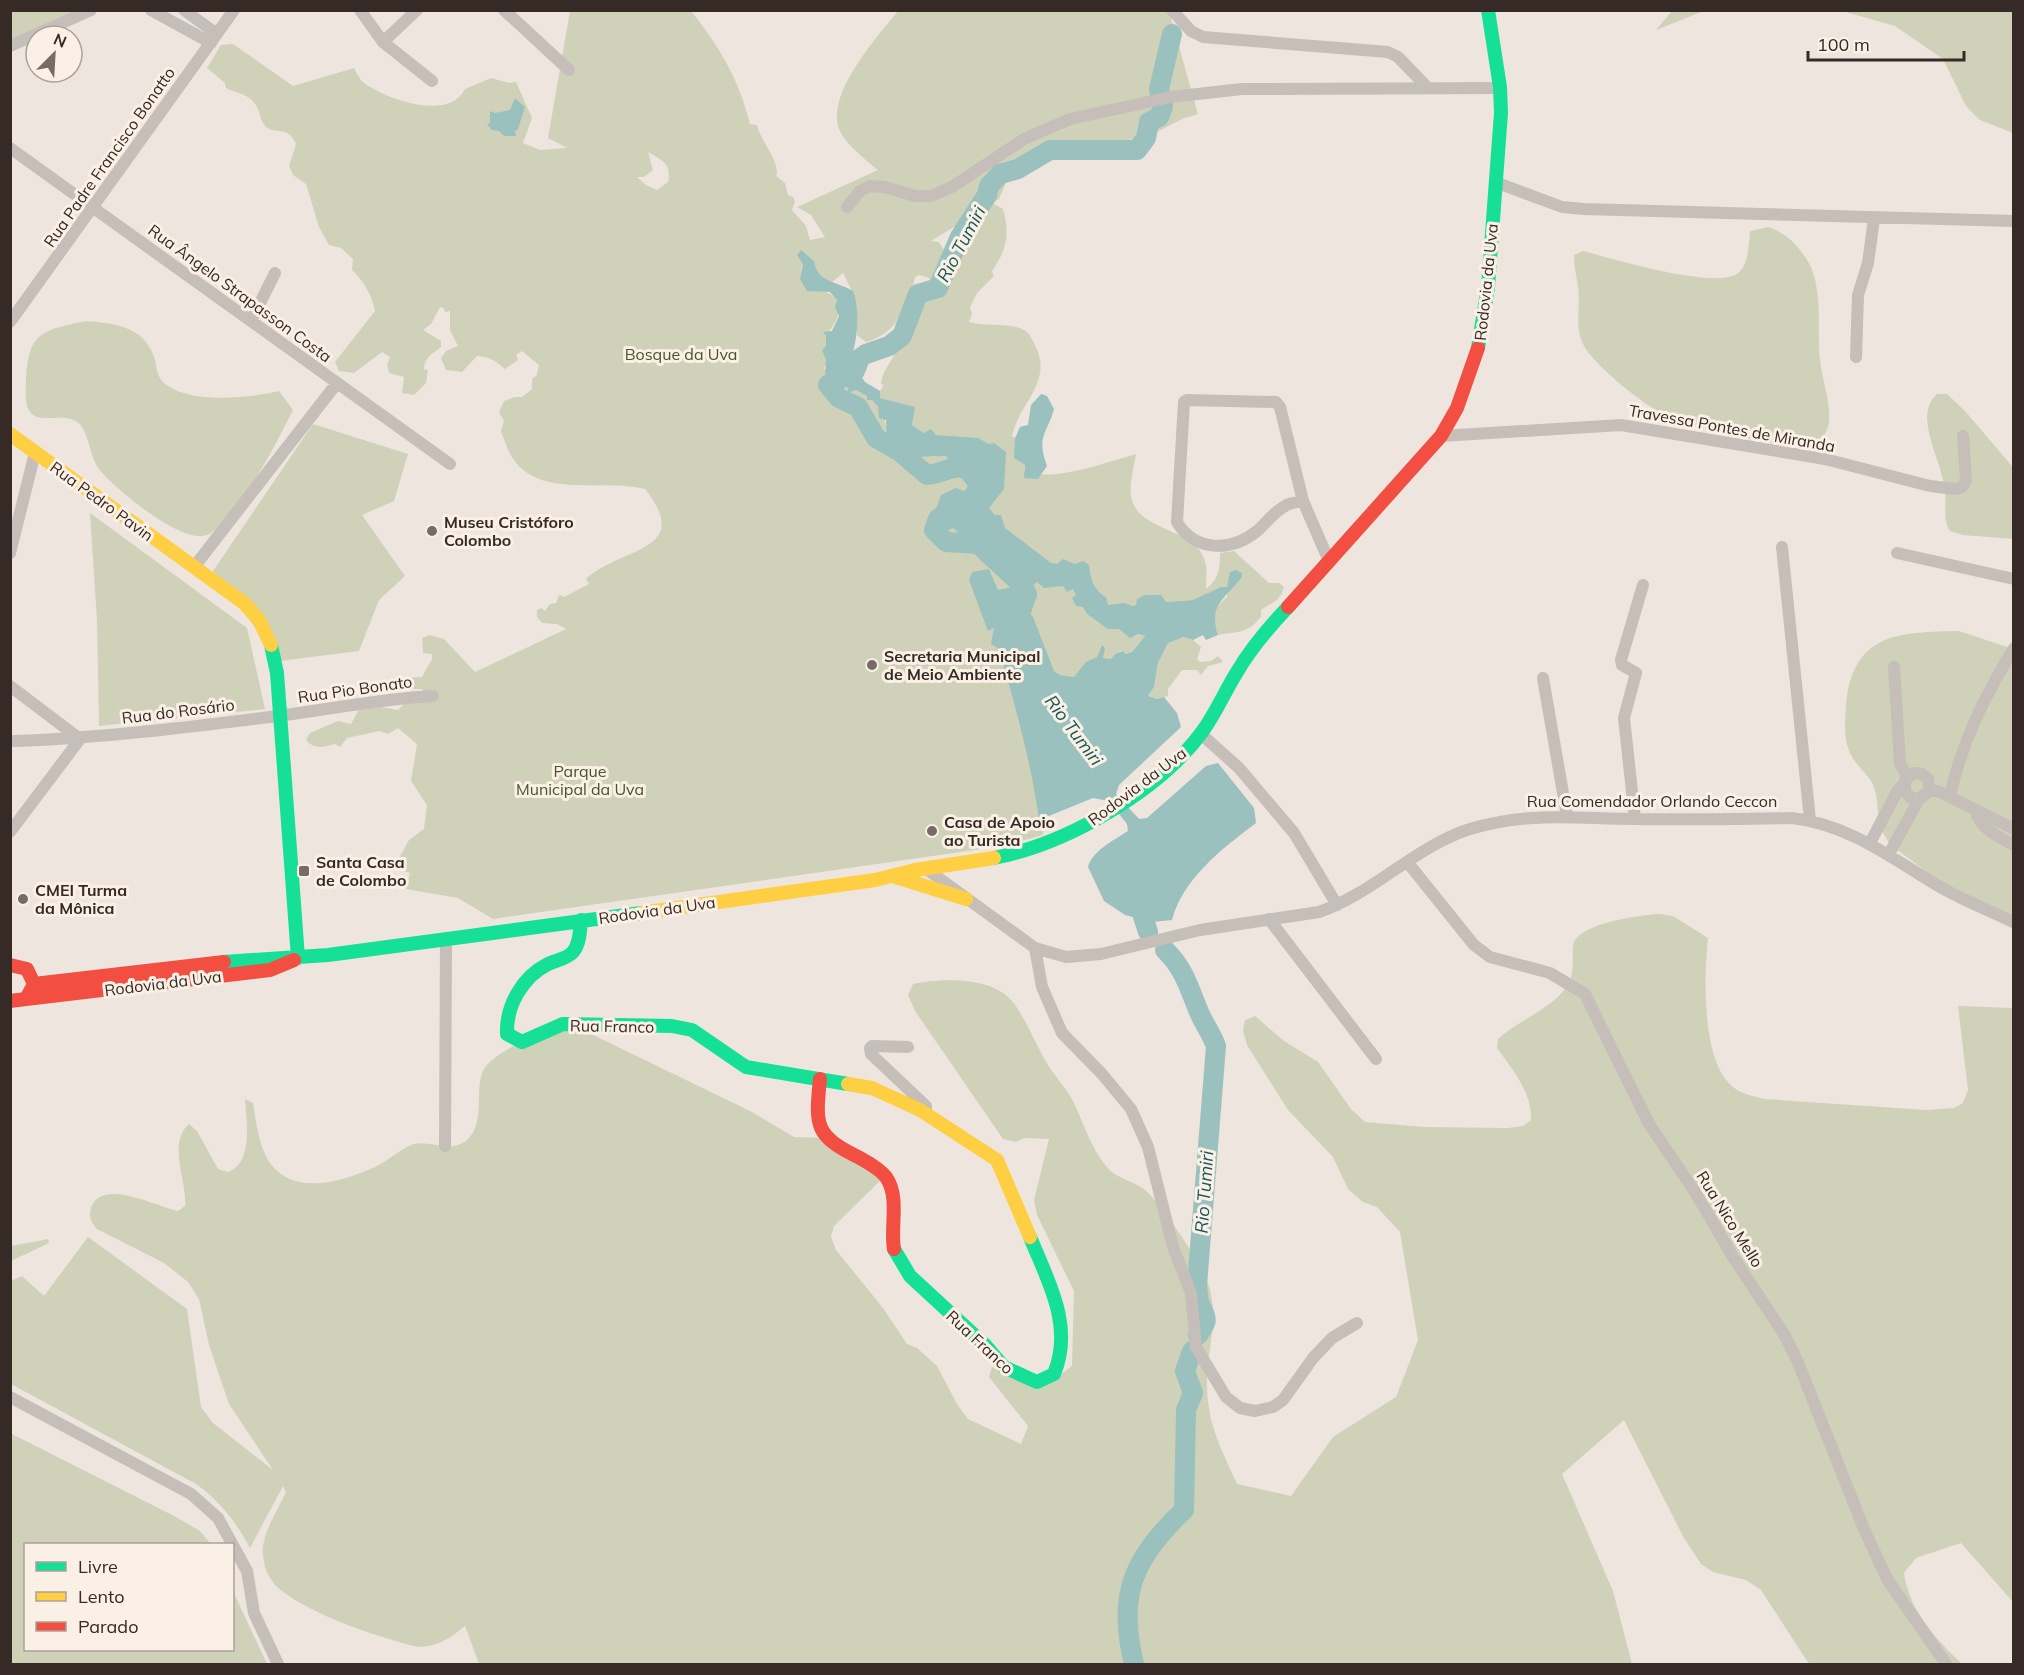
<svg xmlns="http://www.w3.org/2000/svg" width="2024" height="1675" viewBox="0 0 2024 1675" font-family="Mulish,sans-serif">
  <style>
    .green { fill: #cfd2b8; fill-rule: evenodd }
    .water { fill: #9ac1be }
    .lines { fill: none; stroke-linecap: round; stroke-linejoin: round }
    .river { stroke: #9ac1be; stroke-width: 20 }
    .street { stroke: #c6beb8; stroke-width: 12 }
    .fast { stroke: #16e098; stroke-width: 14 }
    .slow { stroke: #ffcf43; stroke-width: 14 }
    .jam { stroke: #f24e42; stroke-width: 14 }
    .poi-dot { fill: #766b66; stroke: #faf0e5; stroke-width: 2 }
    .labels { text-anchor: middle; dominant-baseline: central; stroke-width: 6; stroke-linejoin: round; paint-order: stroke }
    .street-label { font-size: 16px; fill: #362a26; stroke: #faf0e5 }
    .park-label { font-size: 16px; fill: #475628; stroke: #faf0e5 }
    .poi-label { font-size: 16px; font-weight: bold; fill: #362a26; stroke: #faf0e5; text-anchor: start }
    .water-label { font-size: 18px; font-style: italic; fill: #19595a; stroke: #faf0e5 }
  </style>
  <rect width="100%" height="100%" fill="#ede5de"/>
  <path class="green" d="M11 11H96L11 40Z
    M570 11H691C719 46 739 79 750 124L757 125C760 140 782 165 776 176L785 183 788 195 793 197 795 202 792 210 806 226 810 240 825 237 811 215 797 207 878 170C865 159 843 143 838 126 829 90 877 37 898 11H1169L1198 114 1182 119 1144 139 1074 142 1022 163 1008 178 999 199 992 203 1003 209C1010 233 1007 250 992 271L994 276 977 293 970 307 972 314 969 322C986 327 1009 322 1024 330 1030 333 1032 340 1035 345 1054 382 1019 403 1012 436L1015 438 1017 460 1025 465 1024 471C1052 483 1107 462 1136 454 1134 467 1129 484 1131 496 1137 534 1200 526 1206 565 1207 573 1206 581 1206 589 1219 579 1220 569 1220 553L1234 551 1269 583H1279L1284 587C1280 602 1271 603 1261 610V617C1246 635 1238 631 1218 635 1212 617 1213 609 1227 597L1229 581 1227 588 1221 587 1206 594 1205 599 1166 602 1133 638 1139 634 1145 636 1132 652 1126 654 1122 651 1115 654 1111 659 1103 658 1101 648 1097 657 1074 677 1060 675 1054 671 1012 695 1033 773 1039 819 1044 823 1043 835 1002 846 493 919 458 898 406 889 410 873 402 870 399 858 409 840 424 829 427 805 411 781 417 744 398 728 388 734 379 731 347 738 340 747 335 744C323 747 315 750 306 740L310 733 338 721 351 724 359 709 380 707 398 710 407 701 423 693 422 689H401L397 686 402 678 422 677 432 659V654L423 653 422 638 430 635 444 639 475 672 566 629 557 624 542 623 537 617V610L541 608 545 611 550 604 556 603 559 595 564 597 589 584 586 579C620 547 695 552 645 489 607 479 546 497 517 464 509 455 505 442 501 431L504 421 499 412 504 401 515 397H522L532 389V379L537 375 539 365 522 351 516 355 518 360 505 369C496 361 488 356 477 356L462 372 446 370 441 358 446 351 458 346 450 330V311L445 312 444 308 440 307 431 324 423 330 441 341V347C433 354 425 356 424 369L428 370 426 383 414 395 402 393 404 377 389 373 387 365 390 357 382 352 354 373 339 371 335 362 375 311C372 296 364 281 352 270L353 259 341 248 329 245 319 227 306 184 293 175 289 166 296 144C287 124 276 136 265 126 260 120 260 110 255 104 248 93 237 94 226 88L225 83 207 68 221 45 233 44 293 86 354 68C357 73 359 79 364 83 386 99 449 122 465 89L491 78 509 83 516 82 532 118 523 143 540 150 567 148 548 138ZM648 152C662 160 672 164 668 182L657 190 646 185 637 177H644L653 170ZM975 214 954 254 947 255 939 242 931 241ZM803 264C815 269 821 277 831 283L843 273 853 293 857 335 866 342C897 333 908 308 915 277L919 275 929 278 932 286 919 298 921 304C910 310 911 330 900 339 899 355 882 368 881 384L884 385 880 391V398L914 407 912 425 924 433 936 435 937 455 934 457 905 450 902 453C879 429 892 406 856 390L848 393 844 375 823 369 826 365V335C841 318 849 295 817 290L801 270Z
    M1672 11V10L1704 11 1656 30Z
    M1842 11H2013V133L1980 120 1966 106 1943 59 1895 26Z
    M1768 227C1787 233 1800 247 1810 265 1823 293 1817 330 1820 360 1822 380 1831 402 1829 422 1828 430 1824 437 1818 442 1800 456 1688 425 1665 415 1644 405 1593 365 1583 344 1574 325 1581 306 1578 286 1576 275 1574 266 1574 255L1583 251C1614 259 1712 289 1737 274 1749 266 1749 243 1750 231Z
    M86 321C113 323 144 326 154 357 157 365 156 375 163 382 188 405 249 398 279 391L293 410C277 442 239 517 209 534 185 548 114 488 99 469 90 457 90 440 82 427 70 409 41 425 31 413 24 405 26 393 26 383 28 332 40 331 86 321Z
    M1937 394H1947L1965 411 2011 465 2014 469 2013 539 1963 535 1950 531C1942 518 1947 505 1945 491 1942 466 1928 443 1927 418 1927 409 1930 400 1937 394Z
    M313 424 408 454 394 501 362 515 405 576 379 600 359 651 280 661 213 571Z
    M90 513 247 628 265 709 99 726 97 620Z
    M1959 631 2013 649V929L1978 911 1891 845C1871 820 1883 803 1871 781 1865 772 1856 765 1851 755 1843 739 1845 723 1846 706 1852 633 1898 632 1959 631Z
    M1184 637 1193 640 1201 647 1197 659 1200 662 1211 661 1218 656 1223 662 1208 666 1201 675 1197 670H1182L1168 689V696L1157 699 1148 696 1154 687 1158 663 1168 643Z
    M1660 914 1673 916 1708 938C1704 975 1702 1051 1727 1081 1736 1093 1750 1095 1764 1099L1926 1110 1954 1108 1963 1103 1968 1090 1958 1006 2013 1008V1602L1961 1543 1916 1558 1904 1573C1910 1612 1935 1638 1962 1664H1809L1761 1590 1746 1580 1713 1572 1701 1564 1684 1538 1624 1420 1562 1474 1613 1591 1632 1664H479L465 1626C449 1639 439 1646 418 1647 380 1638 312 1615 282 1591 271 1583 264 1570 263 1556 260 1536 278 1510 286 1492L283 1486 250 1548C236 1522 220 1501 196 1484L11 1384V1281L22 1276 44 1296 88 1237 187 1309 201 1407 213 1423 273 1470 229 1404 209 1345 199 1299 188 1282 164 1263 97 1229C92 1223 88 1217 91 1208 102 1177 156 1207 178 1211L185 1206C187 1180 167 1143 189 1124L197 1131 218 1169 228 1172C254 1162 246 1121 245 1099L253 1103C256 1121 258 1140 266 1156 287 1198 340 1183 375 1167 388 1161 401 1148 414 1144 431 1140 450 1154 467 1140 486 1123 474 1091 483 1071 490 1053 550 1026 569 1028 575 1028 582 1031 587 1032L752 1112 794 1137 829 1138 886 1175 834 1226 831 1237 836 1250 883 1308 907 1344 917 1348 937 1366 957 1404 968 1419 1021 1444 1028 1426 989 1377 992 1367 1046 1385 1072 1366 1074 1291 1037 1215 1034 1200 1049 1139 1024 1138 1016 1142 1003 1139 915 1011 908 995 913 984C940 978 992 976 1012 1001 1023 1014 1036 1044 1045 1060 1053 1075 1065 1086 1073 1101 1083 1122 1091 1148 1106 1166 1116 1179 1132 1180 1144 1189 1159 1201 1199 1260 1206 1278 1222 1315 1205 1353 1207 1390 1209 1428 1222 1450 1237 1484L1291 1496 1333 1437 1396 1397 1418 1340 1400 1232 1377 1207 1363 1202 1348 1189 1333 1157 1288 1110 1247 1045 1243 1030 1245 1020 1255 1016 1284 1041 1318 1062 1351 1109 1365 1122 1425 1127 1508 1128 1523 1126 1531 1120C1532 1092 1512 1069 1497 1048L1498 1039C1518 1020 1552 1009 1567 986 1575 975 1572 959 1573 946 1576 923 1641 915 1660 914Z
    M48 1239 49 1243 11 1261V1246Z
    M10 1433 176 1517 200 1531 211 1544H26V1650H232L233 1591 267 1664H11Z"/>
  <path class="water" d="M515 98 525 107 518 129 515 131 516 136H504L499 131 492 130 487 124 490 123V111L495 113 510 110Z
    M801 250 814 261C817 283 837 281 853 291 860 307 858 343 850 359L865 382 880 391V398L915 407 912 425 924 433 931 429 936 435 978 438 989 444 994 443 1006 452 1004 489 989 508 995 515H1001L1005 528 1051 563 1057 564 1063 559 1075 564 1083 561 1089 565C1090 578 1094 591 1106 597L1108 605 1124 603 1133 606 1136 605 1137 599 1145 595H1161L1166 602 1193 600 1221 587H1227L1230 572 1236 570 1242 573V577C1225 599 1208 605 1218 635L1206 640 1203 635 1193 640 1184 637 1168 643 1158 663 1154 687 1148 696 1157 699 1164 697 1177 713 1181 727 1119 785 1116 794 1139 819 1147 818 1206 766 1218 763 1254 808 1256 823C1223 848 1183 878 1172 920L1152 922 1125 915 1104 901 1088 867C1093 850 1113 841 1128 831L1127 824 1109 801 1093 798 1039 820C1031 761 1015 706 999 649L991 644 994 628 988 631 969 580 972 572 989 569 998 590 1017 586 1023 591 1019 602 1033 617 1054 671 1060 675 1074 677 1086 662 1097 657 1102 645 1105 648 1103 658 1111 659 1115 654 1123 651 1126 654 1132 652 1145 636 1139 634 1130 638 1119 629H1108L1087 614 1083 607 1076 606 1072 598 1076 595 1073 589 1067 592 1063 586 1044 588 1037 582 1031 587H1025L988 544 968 546 959 543 961 537C950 521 955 532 942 530L941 526 936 523 934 515 941 495 956 488 964 491C971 485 967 479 965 472L957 470 946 456 912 457 911 452 905 450 902 453 897 452 893 443H887L886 420 879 418 878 407 872 400H867V396L856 390 848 393 846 379 840 372 832 371 829 376 825 374 826 360 822 350 826 346V336L823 332 832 331 839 316 835 307 837 300 830 292 807 291 800 279 803 264 797 255Z
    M1041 394 1047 396 1054 409C1047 435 1036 435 1047 466L1038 479 1024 478 1025 465 1014 458 1015 438 1020 427 1028 425 1031 405Z"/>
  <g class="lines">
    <path class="river" d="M974 478C962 457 945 474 927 475L899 451 876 438 858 407 839 398 828 385 855 371 860 358 866 354 889 346 902 336 918 294 938 288 960 237 987 195 989 186 1000 174 1018 169 1050 150H1137L1146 138 1149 122 1159 117 1163 107 1159 89 1172 34
      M955 507 938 519 934 530 946 542 978 544 1022 585 1027 594 1019 617 1018 632
      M1137 898 1148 932
      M1165 950C1184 968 1189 988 1199 1012 1204 1024 1211 1033 1216 1046L1197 1285C1198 1291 1198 1300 1200 1304 1207 1320 1209 1320 1198 1335
      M1134 1664C1117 1595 1133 1558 1184 1510L1186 1410 1193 1393 1185 1371 1192 1351"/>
    <path class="street" d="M151 10 211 43
      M184 10 217 34
      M360 10 383 42 432 81
      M504 10 569 70
      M1172 10 1191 31 1203 37 1388 52 1398 57 1427 87
      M383 42 417 10
      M10 46 91 10
      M10 148 450 464
      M1495 182 1562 207 1584 209 2014 221
      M847 207 860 191 870 186 885 187 915 196H931L952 187 1024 139 1070 119 1171 97 1242 89 1500 88
      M251 321 275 273
      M10 322 234 10
      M1856 357 1858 295 1868 263 1874 219
      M1441 436 1621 425 1825 459 1930 486 1956 489 1962 487 1966 481 1963 436
      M1303 501 1280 407 1276 402 1187 400 1184 402 1177 522C1195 552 1231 552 1257 531 1266 523 1274 512 1285 506 1289 503 1297 502 1303 501L1329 561
      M1782 547 1810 820
      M10 553 35 453
      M1897 553 2014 579
      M194 567 337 383
      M1894 667 1900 763 1907 777
      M1543 678 1567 816
      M10 686 80 739
      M1201 734 1239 768 1294 833 1337 905
      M14 741C102 738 190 727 278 716 330 709 381 699 433 696
      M1929 791 1928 779 1922 774 1914 773 1905 780V792L1911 798 1919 799 1929 791H1938L2014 829
      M1950 796C1962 741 1985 696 2014 648
      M1976 813C1980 828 2000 838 2014 845
      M1635 819 1624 718 1636 673 1622 665 1621 660 1643 585
      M10 832 80 739
      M1870 843 1898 790 1904 784
      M1889 854 1919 799
      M1408 863 1474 945 1490 957 1550 973 1585 994 1649 1124 1695 1192 1733 1257 1784 1334 1797 1360 1864 1529 1887 1579 1946 1664
      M925 868 1035 948 1066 957 1101 954 1200 930 1319 912C1374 893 1416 846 1470 829 1530 811 1577 819 1637 819 1688 820 1740 819 1792 818 1849 824 1894 860 1942 888 1965 901 1990 911 2014 922
      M1269 919 1376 1059
      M1035 948 1042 987 1062 1033 1102 1074 1131 1109 1148 1147 1173 1247 1191 1293 1196 1347 1226 1397 1240 1408 1255 1411 1273 1407 1283 1400 1313 1358 1332 1338 1357 1323
      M908 1047 872 1046 870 1048 871 1054 926 1106V1114
      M445 1146 446 941
      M10 1397 191 1494 218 1518 247 1571 254 1613 278 1664"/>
    <path class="fast" d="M1478 348 1488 287 1501 113 1500 87 1488 10
      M271 645 277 673 298 958
      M994 858C1066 844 1158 792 1202 732 1216 713 1225 691 1237 672 1251 648 1269 627 1288 607
      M581 920C580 930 580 944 573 952 567 959 556 960 548 964 522 977 506 1006 507 1034L522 1042 563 1024 672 1026 692 1030 746 1067 848 1084
      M224 962 328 955 641 913
      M894 1249 910 1276 986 1346 1004 1367 1037 1382 1054 1374C1074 1326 1048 1281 1030 1237"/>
    <path class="slow" d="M10 434 244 603 259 620 271 645
      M896 877 966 899
      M641 913 875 880 915 870 994 858
      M848 1084 872 1088 920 1110 997 1160 1030 1237"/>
    <path class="jam" d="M1288 607 1441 436 1457 408 1478 348
      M10 965 27 969 34 984 26 999 10 1001
      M34 984 224 962
      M26 999 270 970 294 960
      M820 1079C815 1127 815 1136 860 1158 869 1163 880 1169 886 1177 900 1197 890 1227 894 1249"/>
  </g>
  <g class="poi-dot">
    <circle cx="432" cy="531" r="6"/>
    <circle cx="872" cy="665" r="6"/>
    <circle cx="932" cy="831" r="6"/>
    <rect x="298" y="865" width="12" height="12" rx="3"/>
    <circle cx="23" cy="899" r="6"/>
  </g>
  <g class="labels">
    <g class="street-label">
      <text transform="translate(109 157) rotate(-55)">Rua Padre Francisco Bonatto</text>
      <text transform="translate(1486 282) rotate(-84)">Rodovia da Uva</text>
      <text transform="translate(240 293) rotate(36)">Rua Ângelo Strapasson Costa</text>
      <text transform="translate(1732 428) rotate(10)">Travessa Pontes de Miranda</text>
      <text transform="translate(102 501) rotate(36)">Rua Pedro Pavin</text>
      <text transform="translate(355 689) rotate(-8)">Rua Pio Bonato</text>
      <text transform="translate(178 711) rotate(-7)">Rua do Rosário</text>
      <text transform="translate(1137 786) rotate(-37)">Rodovia da Uva</text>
      <text x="1652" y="801">Rua Comendador Orlando Ceccon</text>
      <text transform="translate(657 910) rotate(-8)">Rodovia da Uva</text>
      <text transform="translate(163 983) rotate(-7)">Rodovia da Uva</text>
      <text transform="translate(612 1026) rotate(1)">Rua Franco</text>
      <text transform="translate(1730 1219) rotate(58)">Rua Nico Mello</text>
      <text transform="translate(980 1342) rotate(43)">Rua Franco</text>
    </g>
    <g class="park-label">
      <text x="681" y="354">Bosque da Uva</text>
      <text x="580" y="771">Parque<tspan x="580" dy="18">Municipal da Uva</tspan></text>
    </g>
    <g class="poi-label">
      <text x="444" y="522">Museu Cristóforo<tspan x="444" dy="18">Colombo</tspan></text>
      <text x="884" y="656">Secretaria Municipal<tspan x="884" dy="18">de Meio Ambiente</tspan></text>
      <text x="944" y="822">Casa de Apoio<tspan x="944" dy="18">ao Turista</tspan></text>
      <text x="316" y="862">Santa Casa<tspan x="316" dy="18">de Colombo</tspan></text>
      <text x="35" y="890">CMEI Turma<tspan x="35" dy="18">da Mônica</tspan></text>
    </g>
    <g class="water-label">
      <text transform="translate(961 244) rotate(-62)">Rio Tumiri</text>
      <text transform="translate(1074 730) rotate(53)">Rio Tumiri</text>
      <text transform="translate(1204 1192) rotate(-86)">Rio Tumiri</text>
    </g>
  </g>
  <rect width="2024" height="1675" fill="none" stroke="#362a26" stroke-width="24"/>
  <rect x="24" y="1543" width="210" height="108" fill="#faf0e5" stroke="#aca199" stroke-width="1.5"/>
  <rect x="36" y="1562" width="30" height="9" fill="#16e098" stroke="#aca199" stroke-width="1.5"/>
  <text x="78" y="1573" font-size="18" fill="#362a26">Livre</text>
  <rect x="36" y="1592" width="30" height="9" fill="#ffcf43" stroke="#aca199" stroke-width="1.5"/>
  <text x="78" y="1603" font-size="18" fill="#362a26">Lento</text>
  <rect x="36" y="1622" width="30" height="9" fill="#f24e42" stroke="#aca199" stroke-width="1.5"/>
  <text x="78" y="1633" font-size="18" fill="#362a26">Parado</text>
  <g transform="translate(54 54) rotate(24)"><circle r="28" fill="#faf0e5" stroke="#aca199" stroke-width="1.5"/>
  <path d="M0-4.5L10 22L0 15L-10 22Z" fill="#766b66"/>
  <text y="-9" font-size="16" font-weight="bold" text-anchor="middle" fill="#362a26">N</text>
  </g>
  <path d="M1808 51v9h156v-9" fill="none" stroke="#362a26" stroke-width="3"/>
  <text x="1817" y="51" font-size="18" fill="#362a26" stroke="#faf0e5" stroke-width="4.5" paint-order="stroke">100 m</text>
</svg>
